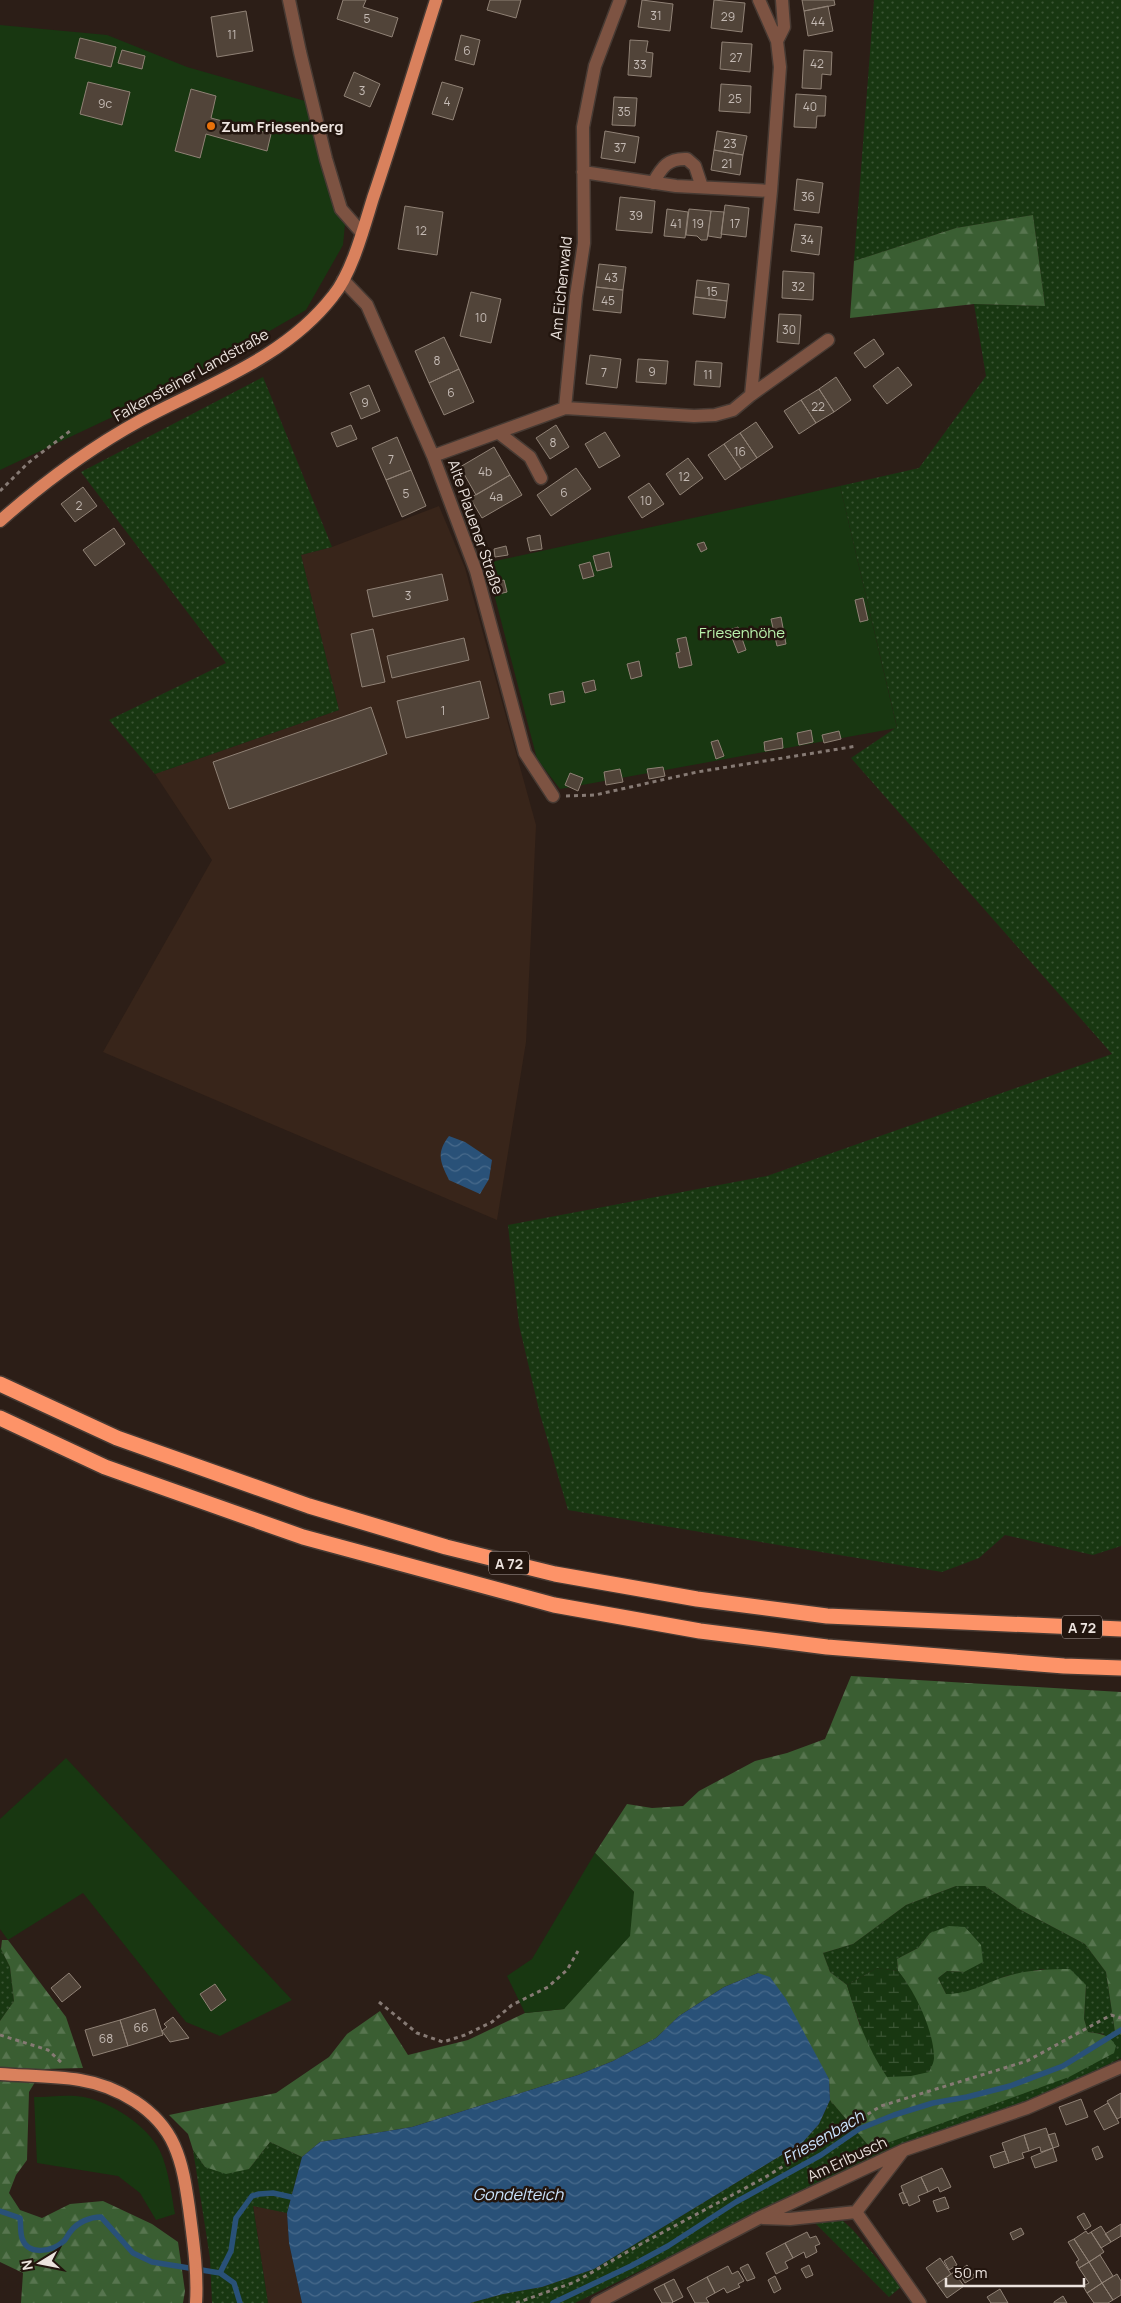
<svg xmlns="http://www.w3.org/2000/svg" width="1121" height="2303" viewBox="0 0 1121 2303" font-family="Manrope,sans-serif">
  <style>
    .built { fill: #38251a }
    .grass { fill: url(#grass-dots) }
    .forest { fill: url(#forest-firs) }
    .wetland { fill: url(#wetland-marsh) }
    .garden { fill: #183711 }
    .water { fill: url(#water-waves) }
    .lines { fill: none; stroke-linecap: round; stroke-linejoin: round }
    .stream { stroke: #295178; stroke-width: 5.5 }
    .building { fill: #514439; stroke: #908276 }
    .minor-casing { stroke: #473a33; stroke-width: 15 }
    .major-casing { stroke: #473a33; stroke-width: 15 }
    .highway-casing { stroke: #473a33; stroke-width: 18 }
    .path { stroke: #867a74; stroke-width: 3; stroke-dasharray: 4 4; stroke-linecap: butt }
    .minor { stroke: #7d5342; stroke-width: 12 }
    .major { stroke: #d9815d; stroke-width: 12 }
    .highway { stroke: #fd9368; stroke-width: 15 }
    .food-dot { fill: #e8710a; stroke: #22150e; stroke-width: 2 }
    .labels { text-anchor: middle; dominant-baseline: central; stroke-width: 5; stroke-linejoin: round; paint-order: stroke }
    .number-label { font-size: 12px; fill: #c5bbb5 }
    .shield { fill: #22150e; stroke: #afa5a0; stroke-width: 1 }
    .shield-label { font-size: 14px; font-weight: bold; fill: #ece3de }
    .poi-label { font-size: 15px; font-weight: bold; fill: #ece3de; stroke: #22150e; text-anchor: start }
    .street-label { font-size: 15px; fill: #ece3de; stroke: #22150e }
    .park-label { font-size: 15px; fill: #baf3ad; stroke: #22150e }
    .water-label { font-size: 16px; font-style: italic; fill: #cbe4fe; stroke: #22150e }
  </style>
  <defs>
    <pattern id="grass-dots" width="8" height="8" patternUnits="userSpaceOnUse" patternTransform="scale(1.25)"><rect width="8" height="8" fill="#183711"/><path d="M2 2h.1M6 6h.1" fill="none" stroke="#3a5433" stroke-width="1.8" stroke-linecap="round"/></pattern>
    <pattern id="forest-firs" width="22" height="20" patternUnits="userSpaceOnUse" patternTransform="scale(1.25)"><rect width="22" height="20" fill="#3a5e32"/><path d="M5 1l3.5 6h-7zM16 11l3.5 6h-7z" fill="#57754f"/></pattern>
    <pattern id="wetland-marsh" width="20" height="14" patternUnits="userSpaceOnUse" patternTransform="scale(1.25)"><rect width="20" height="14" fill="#183711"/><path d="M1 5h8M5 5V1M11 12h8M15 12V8" fill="none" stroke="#3a5433"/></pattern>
    <pattern id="water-waves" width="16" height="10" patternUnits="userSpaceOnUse" patternTransform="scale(1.25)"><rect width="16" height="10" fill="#295178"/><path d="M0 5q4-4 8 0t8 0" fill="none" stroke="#486a8b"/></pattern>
  </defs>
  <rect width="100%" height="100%" fill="#2c1e17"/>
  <path class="built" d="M439 506 465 568 536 825 526 1042 497 1220 103 1052 212 860 155 774 339 710 301 555 332 547Z
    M253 2205 287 2213 289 2243 302 2303H268Z"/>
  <path class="grass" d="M874 0H1121V1546L1093 1555 1005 1535 979 1558 942 1572 568 1510 540 1414 519 1325 508 1225 767 1176 1112 1054 851 758 897 727 840 486 919 468 986 376 974 304 1045 306 1033 215 956 228 854 261Z
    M263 377 332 547 301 555 339 710 155 774 109 720 226 663 81 472Z
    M956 1886H985L1019 1909 1085 1944 1106 1972 1115 2032 1121 2035V2058L1043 2097 982 2116 872 2161 782 2201 575 2303H470L503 2294 542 2287 594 2269 803 2142 819 2124 830 2100 868 2145 1105 2034 1088 2032 1084 2019 1086 1985 1043 1969 1006 1976 963 1994H946L938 1978 947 1971 964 1972 930 1933 918 1948 897 1959 898 1971 877 1968 847 1985 830 1972 823 1953 853 1944 906 1905Z
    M0 1947 10 1967 14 2001 0 2021Z
    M270 2142 302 2157 287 2213 253 2206 268 2303H212L210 2258 193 2150 205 2167 249 2169Z
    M834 2220 843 2221 853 2230 901 2287 889 2297 815 2223Z"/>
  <path class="forest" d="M1033 215 1045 306 974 304 850 318 854 261 956 228Z
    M851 1676 1121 1692V2035L1115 2032 1106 1972 1085 1944 1019 1909 985 1886H956L906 1905 853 1944 823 1953 830 1972 847 1985 860 2026 906 1982 898 1971 897 1959 918 1948 930 1933 949 1926 965 1927 981 1945 983 1962 964 1972 947 1971 938 1978 946 1994C970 1994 983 1984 1004 1977 1025 1970 1048 1969 1070 1969L1086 1985 1084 2019 1088 2032C1101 2034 1109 2034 1116 2046L1114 2053 1069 2077 879 2146 868 2145 830 2100 829 2079 758 1973 724 1987 679 2016 656 2038 613 2061 578 2075 412 2127 320 2142 302 2157 270 2142 249 2169 226 2174 205 2167 193 2150 188 2134 169 2115 276 2093 329 2057 347 2034 380 2011 408 2055 468 2040 525 2013 564 2009 634 1892 595 1853 627 1804 652 1808 683 1806 699 1791 755 1761 787 1753 825 1739Z
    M2 1940H8L66 2017 83 2068 43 2069 29 2092 27 2160 16 2175 9 2193 20 2210 42 2218 70 2204 103 2201 152 2224 178 2242 185 2291 183 2303H21L23 2273 0 2262V2021L14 2001 10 1967 1 1949Z"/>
  <path class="wetland" d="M877 1968 898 1971C915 1991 934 2031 934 2058 934 2062 931 2068 929 2072L911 2076 887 2077C867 2048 857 2018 847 1985Z"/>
  <path class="garden" d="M0 25 107 35 187 67 319 105 334 163 347 204 343 245 306 310 157 396 0 470Z
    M840 486 897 728 560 789 537 759 486 563Z
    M66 1758 292 2000 220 2036 186 2022 83 1893 8 1940 0 1929V1819Z
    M595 1853 634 1892 630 1936 564 2009 525 2013 507 1976 532 1959Z
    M34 2097C50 2097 68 2094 84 2097 111 2102 148 2126 160 2151 169 2171 171 2193 175 2214L156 2220 140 2193 118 2176 37 2163Z"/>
  <path class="water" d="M449 1136 465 1142 492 1160 489 1179 480 1194 449 1180C440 1162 436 1153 449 1136Z
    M758 1973 770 1977 786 1999 829 2079 830 2100 819 2124 803 2142 594 2269 542 2287 503 2294 470 2303H302L289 2243 287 2213 302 2157 320 2142 412 2127 578 2075 613 2061 656 2038 679 2016 724 1987Z"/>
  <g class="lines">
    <path class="stream" d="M0 2211 20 2218C21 2224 20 2232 22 2238 28 2257 53 2251 64 2241 67 2238 68 2234 71 2231 78 2222 90 2217 101 2217L133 2253 152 2262 220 2273 234 2283 240 2303
      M220 2273 231 2251 236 2218 252 2196 259 2194 273 2193 291 2197
      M553 2303 631 2266 668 2246 736 2202 821 2155 859 2129 894 2115 933 2103 967 2097 1010 2086 1063 2066 1121 2030"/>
  </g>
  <path class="building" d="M343 0H366L363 7 398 18 392 37 337 19Z
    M490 0H521L516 18 487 10Z
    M642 0 673 4 670 31 638 27Z
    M714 0 745 3 742 32 711 28Z
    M802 0H834L835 5 804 11Z
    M828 6 833 31 808 36 804 11Z
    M246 11 253 51 217 57 211 17Z
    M461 35 480 40 474 65 455 60Z
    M80 38 116 47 111 67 75 58Z
    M630 40 648 41 646 52 653 53 651 77 628 75Z
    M722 42 752 44 750 72 720 69Z
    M122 50 145 56 142 69 118 63Z
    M804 50 832 52 831 75 822 74 821 89 802 88Z
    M354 72 380 84 370 107 344 96Z
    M88 82 130 92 122 125 80 114Z
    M442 82 463 88 453 120 432 114Z
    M721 84 751 86 750 113 719 111Z
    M191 89 216 96 211 118 271 134 267 151 206 134 200 158 175 151Z
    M796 94 826 96 825 116H817L816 128 794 127Z
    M614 97 637 98 635 126 612 125Z
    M605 131 639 137 635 163 601 158Z
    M717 131 747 136 743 155 714 150Z
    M714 150 743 155 740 175 711 170Z
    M797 179 823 183 819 213 794 210Z
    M620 197 655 201 652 233 616 230Z
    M725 205 749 208 746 237 721 234Z
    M405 206 443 212 437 255 398 249Z
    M667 209 688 212 685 238 664 236Z
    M689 209 711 211 707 240H701L697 236 686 235Z
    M711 211 724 212 721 238 708 236Z
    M795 224 822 227 819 255 791 251Z
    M599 264 626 267 623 290 596 287Z
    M783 271 814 273 813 300 782 298Z
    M697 280 729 284 727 301 695 297Z
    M596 287 623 290 621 313 593 310Z
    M471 292 501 299 491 343 460 336Z
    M695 297 727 301 725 318 693 314Z
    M779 314 801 315 799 344 777 342Z
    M444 337 459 369 429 383 415 351Z
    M874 339 884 354 865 368 854 353Z
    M590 355 621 359 617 388 586 384Z
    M638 359 668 361 666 384 636 382Z
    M696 361 722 363 720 387 694 385Z
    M898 367 912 385 887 404 873 386Z
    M459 369 474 402 444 415 429 383Z
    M836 377 851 400 834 412 819 389Z
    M369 385 380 411 361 419 350 393Z
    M819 389 834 412 816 423 801 400Z
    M801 400 816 423 799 434 784 411Z
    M756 422 773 447 757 458 740 433Z
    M351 425 357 439 337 447 331 433Z
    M556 425 569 447 550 459 536 438Z
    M605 432 620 456 599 468 585 444Z
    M740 433 757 458 741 469 724 444Z
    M397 437 411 470 386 480 372 448Z
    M724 444 741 469 725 480 708 455Z
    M494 447 510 475 476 495 460 467Z
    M688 458 703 478 680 495 666 474Z
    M576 468 591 489 551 516 537 495Z
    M411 470 426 506 402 517 386 480Z
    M510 475 522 495 482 518 470 498Z
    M649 483 664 504 642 518 628 497Z
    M83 487 97 506 75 522 61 504Z
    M114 528 125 544 95 566 83 550Z
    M540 535 542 549 530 551 527 538Z
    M704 542 707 549 701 552 697 544Z
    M506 546 508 555 495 557 494 549Z
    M609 552 612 567 597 571 593 556Z
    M590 562 594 576 583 579 579 565Z
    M442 574 448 600 373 617 367 590Z
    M504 580 507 592 499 594 496 582Z
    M863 598 868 620 860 622 855 600Z
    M781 617 786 644 777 646 771 619Z
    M738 627 746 650 738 653 729 630Z
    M373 629 385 682 362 687 351 634Z
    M686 637 692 665 679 668 676 653 680 652 677 639Z
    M464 638 469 660 392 678 387 656Z
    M639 661 642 676 631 679 627 664Z
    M594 680 596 690 585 693 582 683Z
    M480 681 489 718 406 738 397 701Z
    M563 691 565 702 551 705 549 694Z
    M371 707 387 754 229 809 213 762Z
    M811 730 813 742 799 745 797 733Z
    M839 731 841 739 824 743 822 735Z
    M782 738 783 748 765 751 764 742Z
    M718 740 724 756 716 759 711 742Z
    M663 767 665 776 649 779 647 769Z
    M620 769 623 782 606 785 604 772Z
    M570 773 583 778 578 791 565 785Z
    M69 1973 81 1987 62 2002 51 1988Z
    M215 1984 226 2000 211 2011 200 1994Z
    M155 2009 163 2035 128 2046 120 2020Z
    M173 2017 189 2038 170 2042 162 2031 167 2027 164 2024Z
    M120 2020 128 2046 93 2056 85 2030Z
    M1121 2093V2117L1117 2119 1107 2101Z
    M1081 2099 1088 2117 1066 2125 1059 2107Z
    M1108 2103 1119 2123 1104 2130 1094 2111Z
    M1046 2128 1053 2148 1041 2152 1040 2147 1029 2151 1024 2135Z
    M1055 2133 1059 2146 1053 2148 1048 2135Z
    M1024 2135 1029 2151 1022 2153 1024 2158 1009 2163 1002 2143Z
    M1098 2146 1103 2157 1096 2160 1092 2149Z
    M1053 2148 1057 2161 1035 2168 1031 2157Z
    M1005 2151 1009 2163 994 2168 990 2156Z
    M942 2168 951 2187 940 2192 938 2187 928 2192 921 2177Z
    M921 2177 928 2192 918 2196 920 2201 909 2206 901 2186Z
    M903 2192 908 2202 903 2204 899 2194Z
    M945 2197 949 2208 937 2212 933 2201Z
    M1084 2213 1091 2226 1085 2230 1077 2217Z
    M1121 2224V2236L1111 2242 1105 2234Z
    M1101 2226 1111 2242 1101 2248 1091 2232Z
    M1021 2228 1024 2234 1013 2240 1010 2233Z
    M1086 2231 1088 2234 1091 2232 1104 2252 1089 2262 1074 2239Z
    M807 2232 810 2238 816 2236 820 2244 815 2246 817 2252 806 2258 804 2252 793 2258 785 2243Z
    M1074 2239 1089 2262 1079 2268 1076 2262 1079 2260 1068 2242Z
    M785 2243 793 2258 785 2262 788 2268 776 2274 766 2253Z
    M1100 2255 1113 2276 1102 2283 1089 2262Z
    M952 2256 957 2265 949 2270 944 2261Z
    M940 2258 951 2274 937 2284 926 2268Z
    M1089 2262 1102 2283 1087 2293 1083 2286 1089 2283 1079 2268Z
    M748 2264 755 2278 747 2281 740 2268Z
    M809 2265 813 2275 806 2278 801 2269Z
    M967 2265 975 2277 965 2283 958 2272Z
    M728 2266 732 2274 738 2271 744 2281 738 2284 740 2287 727 2293 724 2288 715 2293 707 2277Z
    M954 2272 964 2286 947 2298 937 2284Z
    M1117 2274 1121 2281V2295L1113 2300 1102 2283Z
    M775 2276 781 2289 774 2293 768 2280Z
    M707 2277 715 2293 706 2298 709 2303H695L687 2288Z
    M674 2279 683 2297 673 2302 664 2284Z
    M1102 2283 1113 2300 1108 2303H1094L1087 2293Z
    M664 2284 673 2302 672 2303H662L654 2289Z
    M1000 2289 1008 2303H991L987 2297Z
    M1063 2296 1067 2303H1054V2302Z"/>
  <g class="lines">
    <g class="minor-casing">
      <path id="minor" d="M289 0 300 52 326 159 341 209 362 233
        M777 41 784 27 782 0
        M583 172 676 186 771 191
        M653 183C662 167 668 158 687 159L695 166 702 187
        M343 280 367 305 433 456 476 571 525 753 553 796
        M751 395 771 191 780 67 777 41 759 0
        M565 408 694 416 715 415 733 410 751 395 828 340
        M499 433 530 457 541 478
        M433 456 565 408 576 296 584 243 583 127 595 66 620 0
        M902 2152 856 2212 920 2303
        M763 2218 790 2219 856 2212
        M597 2303 759 2218 904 2150 1027 2108 1121 2067"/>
    </g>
    <g class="major-casing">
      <path id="major" d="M0 521C44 482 90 448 141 420 208 384 285 358 333 296 352 273 364 227 373 198 395 133 415 66 436 0
        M0 2074C26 2076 54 2076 80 2080 117 2086 158 2109 174 2145 183 2165 186 2187 189 2208 193 2239 198 2272 196 2303"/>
    </g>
    <g class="highway-casing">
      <path id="highway" d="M0 1384 117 1438 309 1506 446 1547 555 1574 697 1599 827 1616 1121 1629
        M0 1418 105 1467 303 1537 554 1605 700 1631 827 1647 1064 1666 1121 1668"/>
    </g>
    <path class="path" d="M0 491 28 463 70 431
      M566 796 595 795 697 772 857 746
      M379 2002 417 2033 443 2042 465 2035 492 2022 512 2005 548 1987 567 1970 578 1951
      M0 2035 48 2050 62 2063
      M516 2303 575 2282 641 2244 764 2178 881 2106 1027 2061 1111 2015 1121 2018"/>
    <use href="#minor" class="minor"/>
    <use href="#major" class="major"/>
    <use href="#highway" class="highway"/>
  </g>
  <circle class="food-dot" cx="211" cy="126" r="5"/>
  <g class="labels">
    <g class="number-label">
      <text x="656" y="15">31</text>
      <text x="728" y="16">29</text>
      <text x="367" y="18">5</text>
      <text x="818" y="21">44</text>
      <text x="232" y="34">11</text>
      <text x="467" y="50">6</text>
      <text x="736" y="57">27</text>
      <text x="817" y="63">42</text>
      <text x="640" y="64">33</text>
      <text x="362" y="90">3</text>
      <text x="735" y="98">25</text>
      <text x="447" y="101">4</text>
      <text x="105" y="103">9c</text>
      <text x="810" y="106">40</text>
      <text x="624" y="111">35</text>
      <text x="730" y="143">23</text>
      <text x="620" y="147">37</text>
      <text x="727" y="163">21</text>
      <text x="808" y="196">36</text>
      <text x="636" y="215">39</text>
      <text x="676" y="223">41</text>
      <text x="698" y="223">19</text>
      <text x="735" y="223">17</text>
      <text x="421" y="230">12</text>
      <text x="807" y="239">34</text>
      <text x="611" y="277">43</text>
      <text x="798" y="286">32</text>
      <text x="712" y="291">15</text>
      <text x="608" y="300">45</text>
      <text x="481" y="317">10</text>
      <text x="789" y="329">30</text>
      <text x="437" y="360">8</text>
      <text x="652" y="371">9</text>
      <text x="604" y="372">7</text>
      <text x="708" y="374">11</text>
      <text x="451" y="392">6</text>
      <text x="365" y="402">9</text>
      <text x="818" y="406">22</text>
      <text x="553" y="442">8</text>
      <text x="740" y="451">16</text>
      <text x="391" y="459">7</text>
      <text x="485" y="471">4b</text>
      <text x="684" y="476">12</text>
      <text x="564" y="492">6</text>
      <text x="406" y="493">5</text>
      <text x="496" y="496">4a</text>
      <text x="646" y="500">10</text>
      <text x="79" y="505">2</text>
      <text x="408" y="595">3</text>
      <text x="443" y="710">1</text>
      <text x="141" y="2027">66</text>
      <text x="106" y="2038">68</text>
    </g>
    <g class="shield">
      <rect x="489" y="1551.5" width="40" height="23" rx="4"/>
      <rect x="1062" y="1615.5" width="40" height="23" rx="4"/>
    </g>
    <g class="shield-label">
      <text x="509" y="1563">A 72</text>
      <text x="1082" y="1627">A 72</text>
    </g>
    <g class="poi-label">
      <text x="221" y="126">Zum Friesenberg</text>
    </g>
    <g class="street-label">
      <text transform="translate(561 288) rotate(-84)">Am Eichenwald</text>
      <text transform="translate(191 375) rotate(-29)">Falkensteiner Landstraße</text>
      <text transform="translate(476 527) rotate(71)">Alte Plauener Straße</text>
      <text transform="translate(847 2159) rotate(-25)">Am Erlbusch</text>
    </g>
    <g class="park-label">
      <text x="742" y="632">Friesenhöhe</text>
    </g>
    <g class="water-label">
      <text transform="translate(823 2137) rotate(-30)">Friesenbach</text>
      <text x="518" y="2194">Gondelteich</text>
    </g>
  </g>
  <g transform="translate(40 2263) rotate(260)" stroke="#22150e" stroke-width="4" paint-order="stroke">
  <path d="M0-4L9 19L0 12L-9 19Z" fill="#ece3de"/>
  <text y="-8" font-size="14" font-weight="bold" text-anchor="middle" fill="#ece3de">N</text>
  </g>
  <path d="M946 2278v8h138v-8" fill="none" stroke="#ece3de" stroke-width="2.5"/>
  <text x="954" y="2278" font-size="15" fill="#ece3de" stroke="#22150e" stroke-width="4" paint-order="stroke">50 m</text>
</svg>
